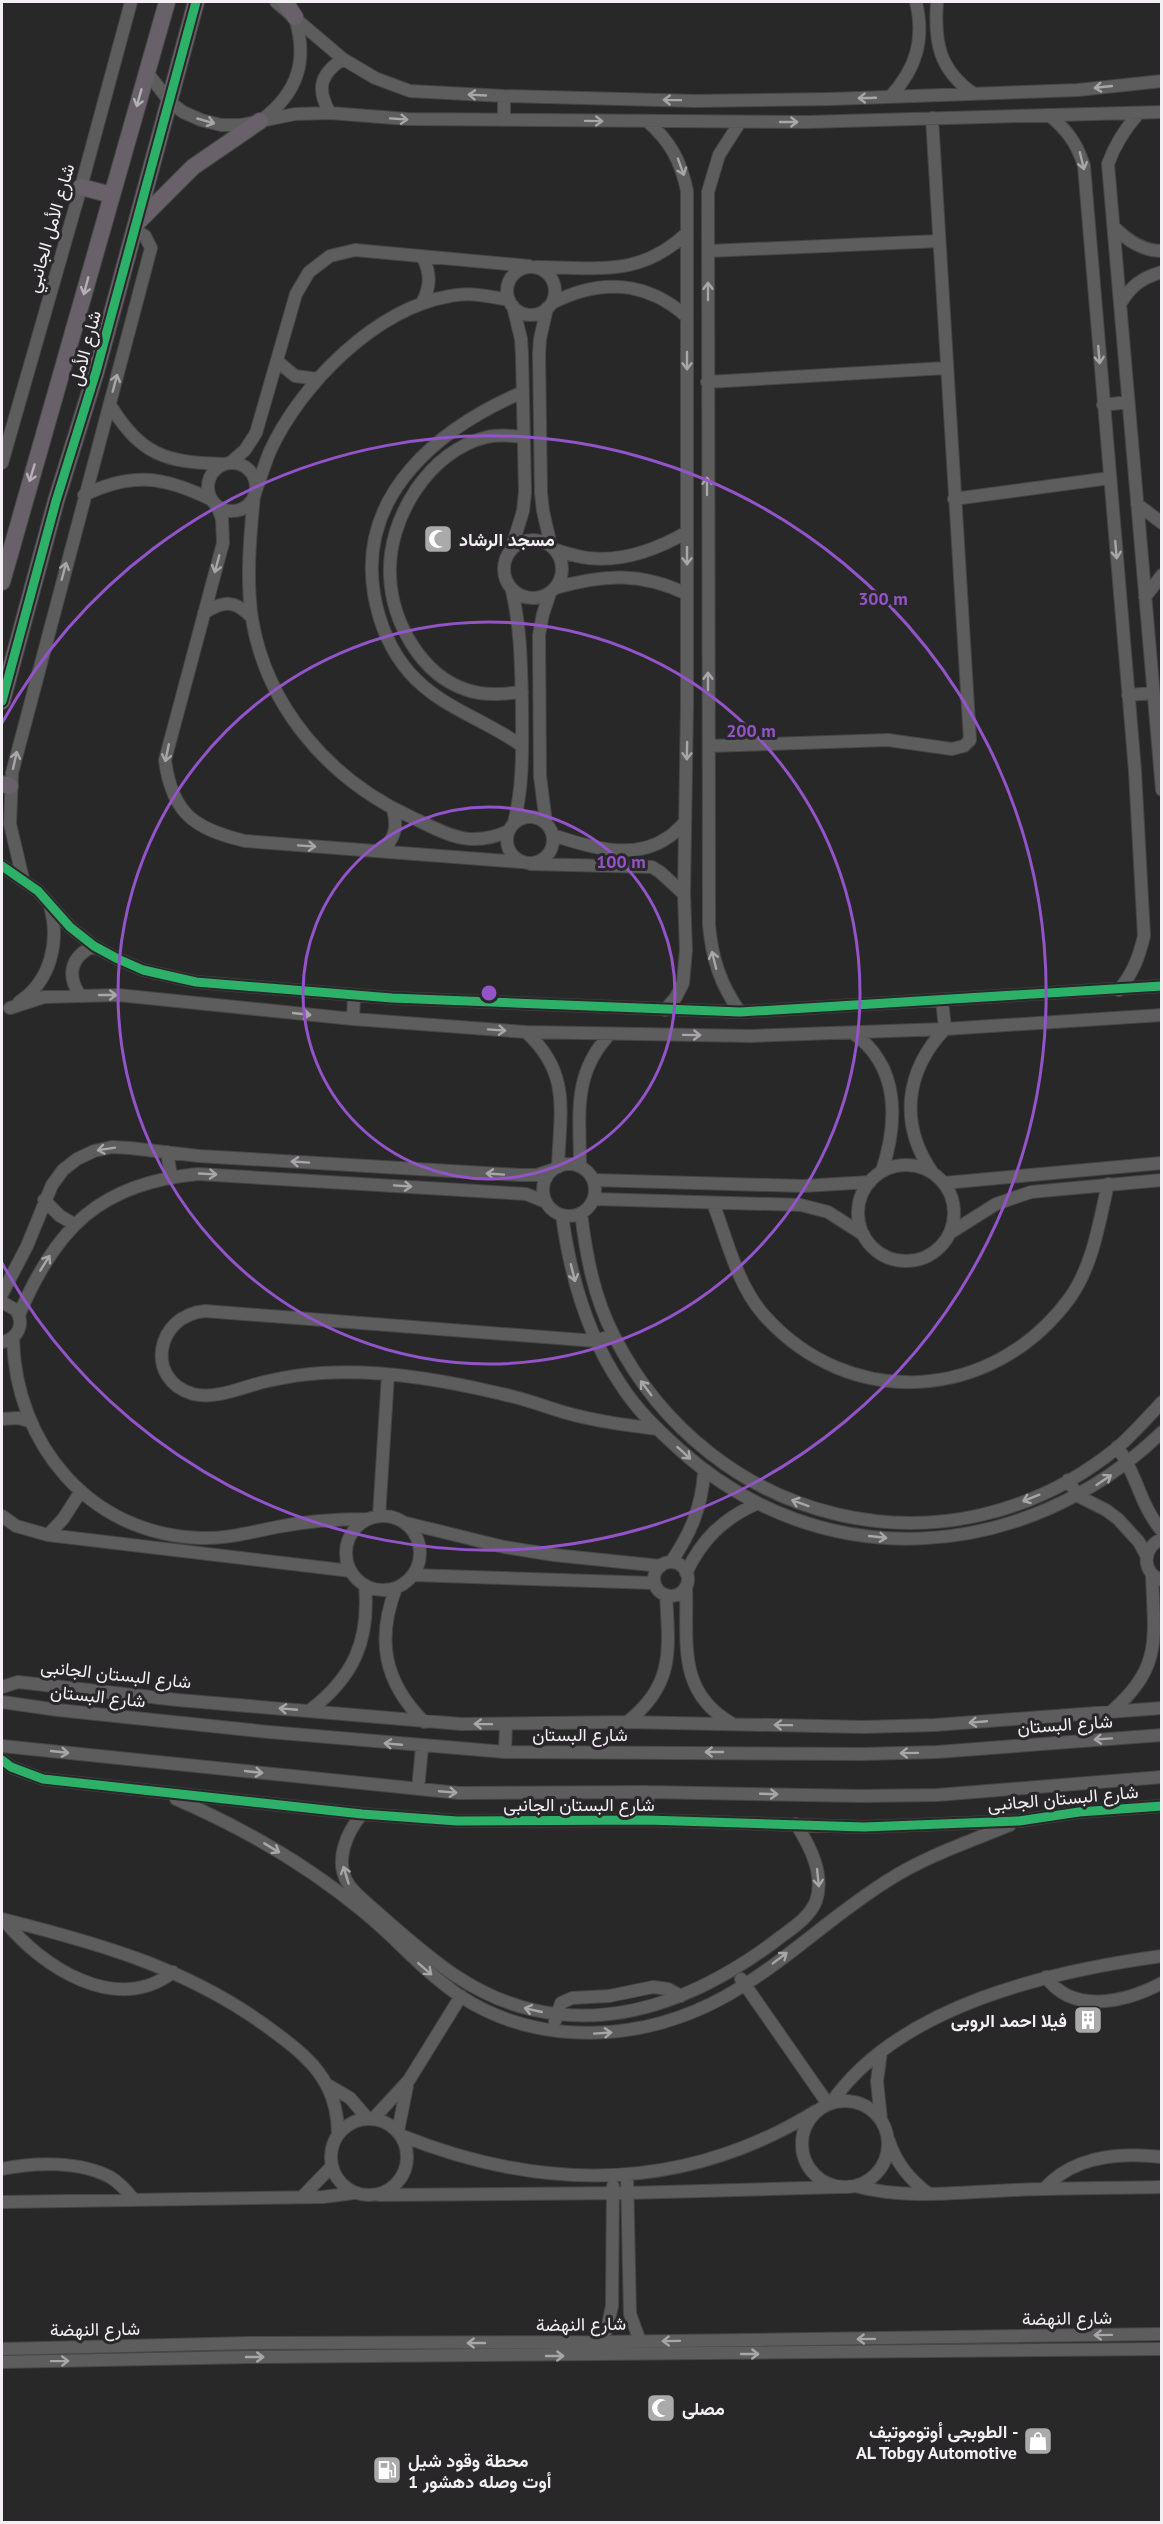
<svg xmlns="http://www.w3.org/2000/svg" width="1163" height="2524" viewBox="0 0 1163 2524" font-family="'PT Sans',Vazirmatn,sans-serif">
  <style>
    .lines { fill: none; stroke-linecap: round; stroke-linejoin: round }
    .minor-casing { stroke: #464646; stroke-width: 14 }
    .major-casing { stroke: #464646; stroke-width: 18 }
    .minor { stroke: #5e5d5e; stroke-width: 12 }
    .major { stroke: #696169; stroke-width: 16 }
    .cycleway-casing { stroke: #292729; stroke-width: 13 }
    .cycleway { stroke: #2db169; stroke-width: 9 }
    .oneway { stroke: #a8a6a8 }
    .oneway2 { stroke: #b4b0b4 }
    .ring { fill: none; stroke: #9353c9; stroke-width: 3 }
    .labels { text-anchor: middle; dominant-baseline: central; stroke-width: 6; stroke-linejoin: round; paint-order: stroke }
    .street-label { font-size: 18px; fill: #f2f0f2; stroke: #292729 }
    .poi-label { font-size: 18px; font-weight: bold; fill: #f2f0f2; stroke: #292729; text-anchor: start }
    .centre { fill: #9353c9; stroke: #292729; stroke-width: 3 }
    .ring-label { font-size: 18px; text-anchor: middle; font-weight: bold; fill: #9353c9; stroke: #292729; stroke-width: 6; stroke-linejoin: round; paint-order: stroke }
  </style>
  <rect width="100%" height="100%" fill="#282828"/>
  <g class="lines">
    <g class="minor-casing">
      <path id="minor" d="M276 2 343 59 375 78 410 91 504 96 696 101 831 99 1078 90 1162 81
        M937 2C934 42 939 70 974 94
        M146 71 170 102 183 112 201 120 221 125H241L295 114 330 113 407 119 808 122 1162 112
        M890 97C916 69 925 40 916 2
        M330 113C316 89 320 74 343 59
        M1138 114C1124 130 1115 144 1108 164L1162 790
        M1049 115C1067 130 1077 143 1084 166L1135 771 1144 936C1139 957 1133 973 1119 990
        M263 119C298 92 308 60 295 18
        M504 120V96
        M647 121C670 141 681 161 687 191V705L684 894 686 950 683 983 676 997 665 1010
        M1114 227C1127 240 1142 251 1162 251
        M708 251 939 241
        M422 256C431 273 431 286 422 303
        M537 267C598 267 639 278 687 233
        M507 291a24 24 0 1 1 48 0a24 24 0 1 1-48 0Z
        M552 303C600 278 647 281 687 317
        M1120 304C1131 286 1141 278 1162 272
        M547 308 540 339 539 354 541 493 543 511 551 546
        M277 361 295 376 318 379
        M707 382 946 368
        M110 405C142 456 165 462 223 464
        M1103 405 1128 402
        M208 487a24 24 0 1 1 48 0a24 24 0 1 1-48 0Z
        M2 463 81 187 131 2
        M230 463 245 450 256 433 296 294 309 272 330 256 355 250 529 266
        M256 490C261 477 265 463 270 451 301 384 375 309 450 296 470 292 489 296 509 300
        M84 495C131 472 163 476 210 499
        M254 496C250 536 246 579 252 619 267 708 330 780 411 817 447 834 469 849 509 831
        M954 499 1110 478
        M1137 504 1162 523
        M218 508 222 519 223 543 165 760C172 814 195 829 245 841L521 862
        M504 569a29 29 0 1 1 58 0a29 29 0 1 1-58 0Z
        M512 547 523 511 525 492 522 355 521 339 513 306
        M556 550C566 553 577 557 588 558 623 562 658 549 687 532
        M555 588C604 574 641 572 687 594
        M512 591C521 629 521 666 522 704 522 745 524 783 514 823
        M1145 597 1162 575
        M204 613C224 600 236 600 252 618
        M522 692C503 694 485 696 467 690 421 675 392 622 390 576 387 518 430 450 487 437 500 434 512 436 524 437
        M1128 695 1153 693
        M522 746C485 719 440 708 409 672 390 650 379 623 374 594 357 493 441 427 523 392
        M709 746 888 740 952 749 964 746 970 740 932 118
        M507 840a23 23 0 1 1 46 0a23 23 0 1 1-46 0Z
        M546 823 540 776 539 635 543 614 550 593
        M553 835C588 847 634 861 667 838 674 834 680 827 685 822
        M381 851C395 839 398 827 393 810
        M530 864 652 867 660 872 684 894
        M2 866 38 891 70 927 94 946 118 959 143 970 196 982 392 998 740 1012 1162 986
        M23 879 10 824 12 773 151 248 145 236 134 229
        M80 995C66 975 71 956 94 946
        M19 1002C51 981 60 941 50 906
        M10 1008 44 997 118 995 353 1019 526 1032 751 1036 945 1029 1162 1015
        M740 1012C720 984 712 958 709 925L708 192 719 155 740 122
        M353 1019 354 996
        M526 1032C571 1073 560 1111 558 1167
        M853 1033C900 1066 898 1122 882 1171
        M167 1152 171 1176
        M543 1190a26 26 0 1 1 52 0a26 26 0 1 1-52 0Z
        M858 1213a48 48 0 1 1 96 0a48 48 0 1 1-96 0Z
        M580 1166C580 1115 572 1075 609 1035
        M932 1172C899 1124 905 1071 945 1029L942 1000
        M593 1180 803 1186 870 1182
        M944 1183 1162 1163
        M594 1199 801 1205 828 1212 864 1235
        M44 1200 60 1216 74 1224
        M713 1203C727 1239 737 1284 763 1314 849 1412 993 1402 1069 1299 1093 1266 1099 1223 1108 1184
        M581 1213C586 1255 594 1298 614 1336 711 1526 948 1585 1117 1448 1133 1434 1147 1418 1162 1402
        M562 1215C570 1275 587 1335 621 1385 637 1410 657 1429 679 1449 822 1578 1025 1564 1162 1432
        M950 1233 996 1204 1031 1192 1162 1180
        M2 1294 27 1246 52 1185 63 1170 77 1159 94 1151 112 1147 130 1148 199 1156 520 1175H537L552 1170
        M2 1302 16 1310C25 1324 18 1339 2 1342
        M19 1315C56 1227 101 1183 198 1174L526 1194 546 1202
        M613 1335 596 1341 205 1311C156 1315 144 1380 193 1394 217 1400 244 1386 268 1381 286 1377 304 1374 322 1373 381 1369 444 1380 502 1394 523 1398 543 1406 563 1412 594 1421 625 1425 657 1429
        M13 1338C15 1444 90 1535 201 1538 228 1539 251 1532 277 1527 307 1521 337 1519 367 1519
        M2 1419 18 1418 29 1421
        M1117 1447C1137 1473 1139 1504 1162 1531
        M1068 1480 1078 1496 1106 1510 1118 1519 1139 1542 1146 1555
        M2 1516 16 1526 48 1535 351 1571
        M379 1516 388 1375
        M346 1553a37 37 0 1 1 74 0a37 37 0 1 1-74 0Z
        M406 1523 504 1547 554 1555 661 1566
        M48 1535 63 1519 81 1491
        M1162 1539C1142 1547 1141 1573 1162 1580
        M671 1562C691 1533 702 1506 704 1472
        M654 1579a17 17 0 1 1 34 0a17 17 0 1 1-34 0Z
        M686 1573C702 1539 723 1519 756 1504
        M413 1575 654 1583
        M686 1586C688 1641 676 1691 731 1723
        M396 1588C376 1640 384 1682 424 1722
        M2 1687 18 1682 178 1700 461 1724 627 1722 863 1727 935 1725 1162 1708
        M2 1702 58 1710 269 1732 505 1752 863 1754 937 1752 1162 1735
        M1113 1710C1163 1667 1154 1636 1152 1575
        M309 1711C354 1677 370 1640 365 1585
        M627 1722C675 1685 669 1649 666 1595
        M2 1746 459 1793 648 1792 862 1796 937 1795 1162 1777
        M505 1752 506 1725
        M2 1760 11 1767 43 1779 362 1814 457 1821 647 1820 864 1827 1019 1821 1079 1812 1162 1806
        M418 1789 422 1747
        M176 1799C243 1828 309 1866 365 1913 398 1940 424 1972 460 1996 540 2048 644 2042 726 1996 783 1964 831 1916 887 1881 924 1857 968 1842 1010 1825
        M362 1814C347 1832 333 1862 349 1885 356 1895 368 1904 378 1913 426 1955 470 1996 534 2010 622 2030 705 1993 774 1942 789 1930 809 1919 816 1901 825 1875 810 1846 796 1824
        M647 1820 648 1792
        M2 1919C102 1944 194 1970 277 2034 296 2048 317 2065 327 2086 335 2101 338 2118 338 2135
        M4 1920C41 1967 117 2016 173 1972
        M1046 1977C1073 2015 1126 2002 1162 1983
        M741 1979 828 2104
        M555 2021 561 2003 572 1998 609 1996 653 1987 668 1989 681 1996
        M326 2084 350 2098 368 2119
        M802 2144a43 43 0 1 1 86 0a43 43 0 1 1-86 0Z
        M831 2103C899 2005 1051 1971 1162 1956
        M331 2157a38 38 0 1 1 76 0a38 38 0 1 1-76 0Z
        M373 2119 409 2080 461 1996
        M881 2120 877 2081 881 2052
        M398 2131 407 2086
        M400 2135C542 2192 683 2193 816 2111
        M889 2141C896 2163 910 2180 929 2194
        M2 2169C34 2162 80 2161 110 2177 120 2183 127 2191 134 2200
        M627 2175 630 2314 640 2341V2349
        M855 2186C907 2200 961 2192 1015 2190 1064 2188 1113 2188 1162 2187
        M1044 2189C1073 2156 1120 2152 1162 2157
        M379 2195 628 2193 839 2187
        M302 2197 332 2166
        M2 2202 323 2197 354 2193
        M599 2342 607 2329 612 2306 613 2186
        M2 2349 250 2343 599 2342 1162 2334
        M2 2362 250 2357 1162 2349"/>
    </g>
    <g class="major-casing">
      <path id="major" d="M285 2 295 17
        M81 187 112 195
        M138 222 193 167 260 121
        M2 582 167 2
        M2 701 56 501 96 372 196 2
        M2 784 10 786"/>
    </g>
    <use href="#minor" class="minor"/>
    <use href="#major" class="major"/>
    <g class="cycleway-casing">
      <path id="cycleway" d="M2 701 56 501 96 372 196 2
        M2 866 38 891 70 927 94 946 118 959 143 970 196 982 392 998 740 1012 1162 986
        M2 1760 11 1767 43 1779 362 1814 457 1821 647 1820 864 1827 1019 1821 1079 1812 1162 1806"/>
    </g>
    <use href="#cycleway" class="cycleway"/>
  </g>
  <defs><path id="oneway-shaft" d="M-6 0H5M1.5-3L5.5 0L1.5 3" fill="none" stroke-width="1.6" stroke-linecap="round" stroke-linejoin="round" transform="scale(1.5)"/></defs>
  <g class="oneway">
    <use href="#oneway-shaft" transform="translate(1103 87) rotate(174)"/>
    <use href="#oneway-shaft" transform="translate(477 95) rotate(-177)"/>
    <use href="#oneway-shaft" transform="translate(867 98) rotate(178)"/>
    <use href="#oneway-shaft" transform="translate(672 100) rotate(-179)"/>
    <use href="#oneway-shaft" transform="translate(399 119) rotate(4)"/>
    <use href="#oneway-shaft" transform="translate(206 121) rotate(16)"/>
    <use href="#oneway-shaft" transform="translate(594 121) rotate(1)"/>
    <use href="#oneway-shaft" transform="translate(789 122)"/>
    <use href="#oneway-shaft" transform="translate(1082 161) rotate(76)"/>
    <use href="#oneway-shaft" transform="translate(681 167) rotate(70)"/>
    <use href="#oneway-shaft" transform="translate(708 291) rotate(-90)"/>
    <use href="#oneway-shaft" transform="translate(1099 355) rotate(85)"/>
    <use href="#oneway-shaft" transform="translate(687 361) rotate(90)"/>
    <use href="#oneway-shaft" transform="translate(115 383) rotate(-75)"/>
    <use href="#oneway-shaft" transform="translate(707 486) rotate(-90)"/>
    <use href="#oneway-shaft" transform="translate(1116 550) rotate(85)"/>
    <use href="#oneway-shaft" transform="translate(687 556) rotate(90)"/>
    <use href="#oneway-shaft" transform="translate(217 564) rotate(105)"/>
    <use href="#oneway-shaft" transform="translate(64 571) rotate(-75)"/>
    <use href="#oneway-shaft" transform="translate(708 681) rotate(-90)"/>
    <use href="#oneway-shaft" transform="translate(687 751) rotate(91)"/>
    <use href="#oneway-shaft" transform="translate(167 753) rotate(102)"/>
    <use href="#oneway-shaft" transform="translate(15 760) rotate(-77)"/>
    <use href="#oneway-shaft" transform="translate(307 846) rotate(4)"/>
    <use href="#oneway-shaft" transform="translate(714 960) rotate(-104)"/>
    <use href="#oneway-shaft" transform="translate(108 995)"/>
    <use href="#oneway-shaft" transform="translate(302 1014) rotate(6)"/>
    <use href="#oneway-shaft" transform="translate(497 1030) rotate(4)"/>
    <use href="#oneway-shaft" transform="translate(692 1035) rotate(1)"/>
    <use href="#oneway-shaft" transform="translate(106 1149) rotate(171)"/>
    <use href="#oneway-shaft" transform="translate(300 1162) rotate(-176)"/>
    <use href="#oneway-shaft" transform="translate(208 1174) rotate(3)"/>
    <use href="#oneway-shaft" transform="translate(495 1174) rotate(-176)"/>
    <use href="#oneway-shaft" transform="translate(403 1186) rotate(4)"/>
    <use href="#oneway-shaft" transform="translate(45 1263) rotate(-58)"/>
    <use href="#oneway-shaft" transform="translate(573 1273) rotate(76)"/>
    <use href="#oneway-shaft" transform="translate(646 1388) rotate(-127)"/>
    <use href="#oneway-shaft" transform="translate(684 1453) rotate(42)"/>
    <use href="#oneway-shaft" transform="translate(1104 1480) rotate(-34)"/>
    <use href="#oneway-shaft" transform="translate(1031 1498) rotate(158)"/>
    <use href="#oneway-shaft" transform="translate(800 1503) rotate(-160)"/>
    <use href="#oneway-shaft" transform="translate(878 1537) rotate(6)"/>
    <use href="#oneway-shaft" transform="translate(288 1709) rotate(-175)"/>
    <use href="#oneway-shaft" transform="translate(978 1722) rotate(175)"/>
    <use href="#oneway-shaft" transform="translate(483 1724) rotate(-179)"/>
    <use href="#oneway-shaft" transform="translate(783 1725) rotate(-179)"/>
    <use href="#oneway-shaft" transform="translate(1103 1739) rotate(176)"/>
    <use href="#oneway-shaft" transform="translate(393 1744) rotate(-175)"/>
    <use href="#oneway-shaft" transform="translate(60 1752) rotate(6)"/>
    <use href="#oneway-shaft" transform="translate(714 1752) rotate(180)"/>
    <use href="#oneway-shaft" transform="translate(909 1753) rotate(179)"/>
    <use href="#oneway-shaft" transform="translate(254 1772) rotate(6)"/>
    <use href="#oneway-shaft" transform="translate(448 1792) rotate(5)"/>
    <use href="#oneway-shaft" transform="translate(769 1794) rotate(2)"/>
    <use href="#oneway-shaft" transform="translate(272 1848) rotate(31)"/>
    <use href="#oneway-shaft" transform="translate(346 1875) rotate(-107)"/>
    <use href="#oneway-shaft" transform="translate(818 1878) rotate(84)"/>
    <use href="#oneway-shaft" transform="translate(780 1958) rotate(-37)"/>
    <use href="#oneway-shaft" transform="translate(425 1969) rotate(41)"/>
    <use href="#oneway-shaft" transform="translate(533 2010) rotate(-167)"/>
    <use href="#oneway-shaft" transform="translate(603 2033) rotate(-4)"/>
    <use href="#oneway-shaft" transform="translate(1103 2335) rotate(179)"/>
    <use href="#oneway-shaft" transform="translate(866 2339) rotate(179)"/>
    <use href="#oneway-shaft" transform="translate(671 2341) rotate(179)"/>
    <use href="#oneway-shaft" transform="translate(476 2343) rotate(180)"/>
    <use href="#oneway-shaft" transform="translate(750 2354)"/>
    <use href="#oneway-shaft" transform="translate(555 2356)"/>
    <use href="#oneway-shaft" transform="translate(255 2357)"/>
    <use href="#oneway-shaft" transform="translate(60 2361) rotate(-1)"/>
  </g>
  <g class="oneway2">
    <use href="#oneway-shaft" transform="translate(139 98) rotate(106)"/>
    <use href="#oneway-shaft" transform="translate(86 286) rotate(105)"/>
    <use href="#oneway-shaft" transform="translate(32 473) rotate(107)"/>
  </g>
  <g class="ring">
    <circle cx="489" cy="993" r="186"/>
    <circle cx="489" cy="993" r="371"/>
    <path d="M2 723A557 557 0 1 1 2 1263"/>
  </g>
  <defs>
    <g id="mosque-square" transform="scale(1.5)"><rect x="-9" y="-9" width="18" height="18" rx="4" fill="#abaaab" stroke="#292729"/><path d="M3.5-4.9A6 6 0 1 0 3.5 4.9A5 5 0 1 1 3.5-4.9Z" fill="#fff"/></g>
    <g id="building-square" transform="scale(1.5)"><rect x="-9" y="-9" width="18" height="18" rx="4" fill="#abaaab" stroke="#292729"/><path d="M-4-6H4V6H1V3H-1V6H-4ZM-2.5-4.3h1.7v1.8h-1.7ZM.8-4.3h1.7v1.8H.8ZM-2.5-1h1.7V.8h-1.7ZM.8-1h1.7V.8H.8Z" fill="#fff"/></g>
    <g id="shop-square" transform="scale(1.5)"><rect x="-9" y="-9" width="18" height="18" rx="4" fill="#abaaab" stroke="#292729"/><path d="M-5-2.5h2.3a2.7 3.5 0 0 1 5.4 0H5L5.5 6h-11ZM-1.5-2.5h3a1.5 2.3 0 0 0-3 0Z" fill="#fff"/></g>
    <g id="fuel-square" transform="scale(1.5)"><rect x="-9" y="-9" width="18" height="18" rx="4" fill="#abaaab" stroke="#292729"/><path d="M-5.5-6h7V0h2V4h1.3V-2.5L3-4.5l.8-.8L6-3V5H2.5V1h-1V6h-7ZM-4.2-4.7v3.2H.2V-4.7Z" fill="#fff"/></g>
  </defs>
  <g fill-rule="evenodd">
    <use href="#mosque-square" x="438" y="539"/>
    <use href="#building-square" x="1088" y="2020"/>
    <use href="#mosque-square" x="661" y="2408"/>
    <use href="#shop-square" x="1038" y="2441"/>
    <use href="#fuel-square" x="387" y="2470"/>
  </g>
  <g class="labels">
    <g class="street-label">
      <text transform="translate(50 228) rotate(-74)">شارع الأمل الجانبي</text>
      <text transform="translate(85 348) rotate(-75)">شارع الأمل</text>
      <text transform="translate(116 1674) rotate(6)">شارع البستان الجانبى</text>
      <text transform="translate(98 1696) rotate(6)">شارع البستان</text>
      <text transform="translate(1065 1724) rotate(-4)">شارع البستان</text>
      <text x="580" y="1734">شارع البستان</text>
      <text transform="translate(1063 1798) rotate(-5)">شارع البستان الجانبى</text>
      <text x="579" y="1804">شارع البستان الجانبى</text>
      <text transform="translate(1067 2318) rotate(-1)">شارع النهضة</text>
      <text transform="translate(581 2324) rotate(-1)">شارع النهضة</text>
      <text transform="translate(95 2329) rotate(-1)">شارع النهضة</text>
    </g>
    <g class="poi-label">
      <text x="459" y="539">مسجد الرشاد</text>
      <text x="1067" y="2020" text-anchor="end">فيلا احمد الروبى</text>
      <text x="682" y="2408">مصلى</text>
      <text x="1017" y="2431" text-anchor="end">الطوبجى أوتوموتيف -<tspan x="1017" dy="21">AL Tobgy Automotive</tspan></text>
      <text x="408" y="2460">محطة وقود شيل<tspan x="408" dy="21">أوت وصله دهشور 1</tspan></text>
    </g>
  </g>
  <circle cx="489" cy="993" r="9" class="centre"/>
  <g class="ring-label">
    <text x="883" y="605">300 m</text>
    <text x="751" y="737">200 m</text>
    <text x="621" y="868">100 m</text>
  </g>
  <rect width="1163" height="2524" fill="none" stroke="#f2f0f2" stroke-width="6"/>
</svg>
